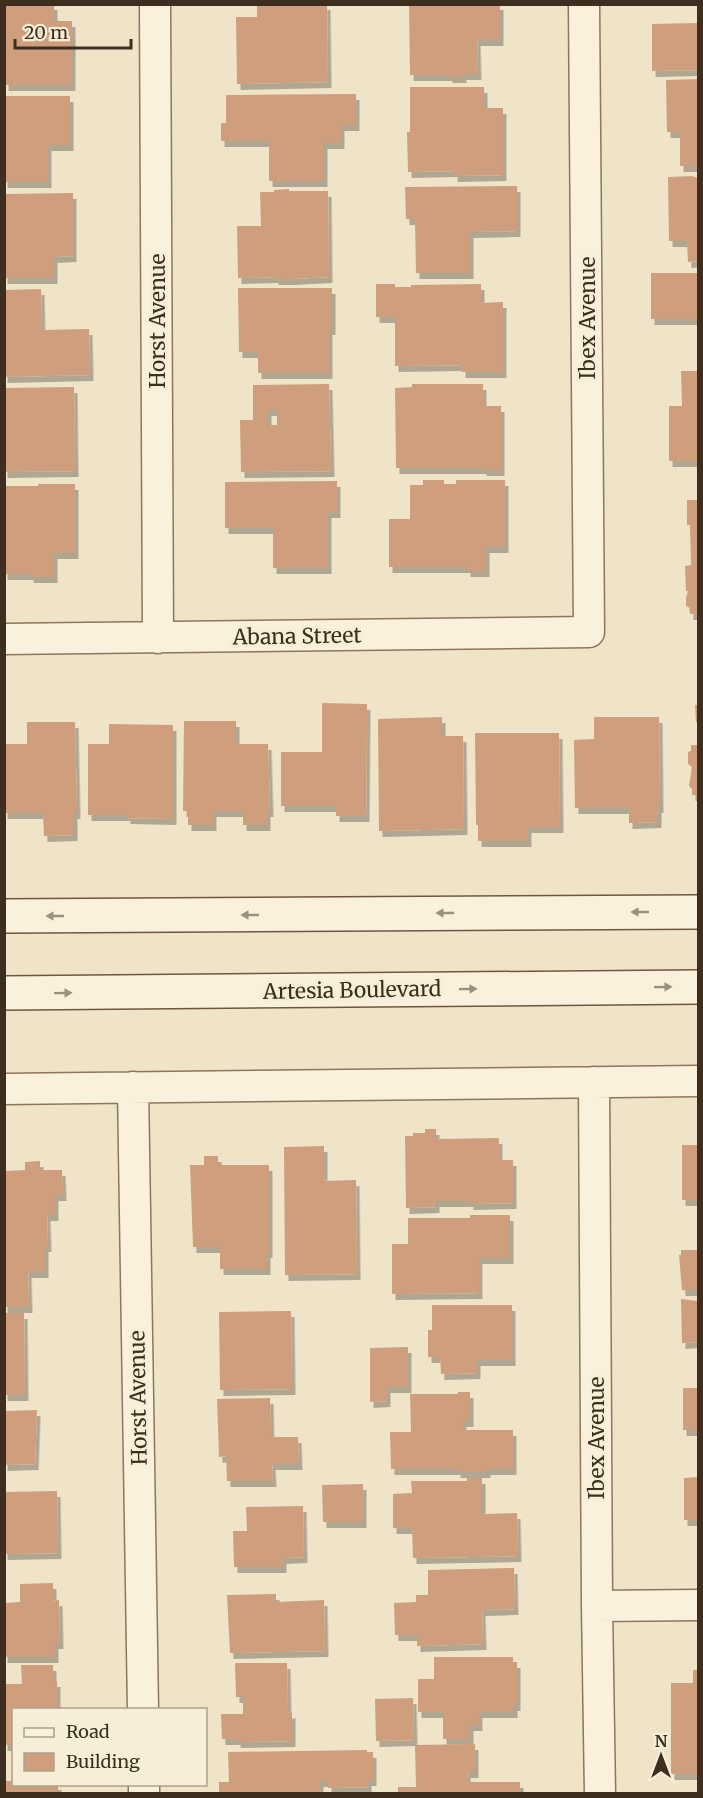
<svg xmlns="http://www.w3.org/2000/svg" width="703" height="1798" viewBox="0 0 703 1798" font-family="Merriweather,serif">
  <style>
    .building { fill: #cf9f7d; fill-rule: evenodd; filter: url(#shadow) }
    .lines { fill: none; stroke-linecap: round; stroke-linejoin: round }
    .minor-casing { stroke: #8d765c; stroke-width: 33 }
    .secondary-casing { stroke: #6f573f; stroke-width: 36 }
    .minor { stroke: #faf1dc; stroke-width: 30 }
    .secondary { stroke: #faf1dc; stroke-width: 33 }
    .oneway { fill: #9c907e }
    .labels { text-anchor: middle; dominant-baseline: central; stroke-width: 6; stroke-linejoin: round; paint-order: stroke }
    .street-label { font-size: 21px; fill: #3d2e20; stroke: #f7eed8 }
  </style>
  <defs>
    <filter id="shadow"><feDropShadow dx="3.5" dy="6" stdDeviation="0" flood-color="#0004"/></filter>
  </defs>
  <rect width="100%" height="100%" fill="#f0e4c8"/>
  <path class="building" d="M5 4H54V21H72V85H5Z
    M257 4H327L328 82 237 84 236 17H257Z
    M409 4H500V40H477L478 74H463V77H449V75H410Z
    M698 23V70L652 71V24Z
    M698 79V166H680V132H667L666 80Z
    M410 87H484V108H503V175L454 176V171L408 172 407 132H410Z
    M356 94V125H341V143H324V181H269V141H221V123H226V95Z
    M4 96H70V145H48V182H4Z
    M692 176 698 178V261L688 262 687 241H669L668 177Z
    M517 186V231L470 232V273H416L415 219H406L405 187Z
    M289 189V191H328L329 277 290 279H275V277L238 278 237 226H261L260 192H274V190Z
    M73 193V256L54 257V278H4V194Z
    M651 273H698V319H651Z
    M376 284H395V287H411V285L481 284V303L503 302V372H462V365L395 366V317H376Z
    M238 288H332V329H329V373H258V352H239Z
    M41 289 42 330 89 329 90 375 4 377V290Z
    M681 371H698V461H669V406H682Z
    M329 384 331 471 241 472 240 420H253V385ZM268 410H277V425H268Z
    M412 384H483V406H501V470H483V468H396L395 388 412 387Z
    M74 387 75 471 4 472V388Z
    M423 480H444V484H456V480H505V547H486V571H467V567H389V519H410V485H423Z
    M337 481V512H328V568H273V528H225V482Z
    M38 484H75V553H54V577H30V574H4V486H38Z
    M687 500H698V614H690V608L686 606V598L688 591H686L685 566 691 565 690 525H687Z
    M322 703 367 704 366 816H336V806H281V752H322Z
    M695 705H698V722H696Z
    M442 717V736H463L464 829 379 831 378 719Z
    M594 717H659L660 807H658V822L629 823V808H575L574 740 594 739Z
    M184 721H236V744H268L270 811H267V825H243V811H213V825H188V811H183Z
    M27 722H75L77 813H74V835L44 836 43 813H4V744H27Z
    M109 724 173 725V819L127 818V815H88V744H109Z
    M475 733H559L560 827H528V841H478V825H476Z
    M691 745H698V795H692V789L689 786 692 767 688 764V752L691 751Z
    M425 1129H436V1139L499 1138V1160H513V1203L470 1204V1201H436V1207L406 1208 405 1136H413V1133H425Z
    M682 1145H698V1200H682Z
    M324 1146V1181L356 1180 357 1274 285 1275 284 1147Z
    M204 1156H218V1165H269V1252H267V1269H220V1247H193L190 1165H204Z
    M40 1161V1170H62L63 1195H55V1215H47L48 1246H45V1272H28L29 1307H4V1171L25 1170V1162Z
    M470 1215H510V1258H479V1293L392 1294V1244H408V1218H470Z
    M681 1250H698V1290H682L679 1255H681Z
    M681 1299 698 1301V1342L682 1343Z
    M432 1305H512V1360H477V1373L441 1374 440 1357H428V1330H432Z
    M291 1311 292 1389 220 1390 219 1312Z
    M4 1313H24L25 1395H4Z
    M408 1347V1387H387V1401L370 1402V1348Z
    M683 1388H698V1430H683Z
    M458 1392H470V1421H463V1430H513V1469H487V1472H457V1469H391L390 1432H411L410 1394H458Z
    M270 1398 271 1437H298L299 1464H272L273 1481H227L226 1456 219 1457 217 1399Z
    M37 1410 35 1464 4 1465V1411Z
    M698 1477V1520H684V1478Z
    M467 1478H482V1514L517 1513 518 1556 413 1558 412 1528H393V1494L412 1493 411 1481H467Z
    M363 1484V1522H323L322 1485Z
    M57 1491 58 1553 4 1554V1492Z
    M303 1506 304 1557 283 1558V1567H234L233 1531H247L246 1507Z
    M514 1568 515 1609 482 1610 483 1644 417 1646V1635H395L394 1603 416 1602V1595H428V1570Z
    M53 1583V1601L59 1600 60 1643H55V1657H4V1603L20 1602V1584Z
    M276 1594V1602L324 1600 325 1651 230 1653 227 1595Z
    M434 1657H513V1662H517V1705H514V1712H479V1725H470V1739H443V1712H418V1679H434Z
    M235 1663H287L288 1713 292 1712V1741L237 1742V1739H222L221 1714H243V1697H236Z
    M21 1665H53V1681H57V1710H14V1745H4V1684H22Z
    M693 1670H698V1774H671V1683H693Z
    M413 1698 414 1740 376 1741 375 1699Z
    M475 1744V1772H467L468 1782H520V1794H398V1787H416L415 1745Z
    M367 1750V1752H373V1780H368V1787L328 1788V1781H320V1794H219V1782H229L228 1752Z
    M5 1781H14V1784H58V1794H5Z"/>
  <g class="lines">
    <g class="minor-casing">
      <path id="minor" d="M155 4 158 638
        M4 639 589 632 584 4
        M594 1082 597 1606 600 1794
        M133 1087 143 1710
        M4 1089 698 1081
        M597 1606 698 1605
        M144 1784V1794"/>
    </g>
    <g class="secondary-casing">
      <path id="secondary" d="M4 916 698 912
        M4 993 698 987"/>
    </g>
    <use href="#minor" class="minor"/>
    <use href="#secondary" class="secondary"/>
  </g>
  <defs><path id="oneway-solid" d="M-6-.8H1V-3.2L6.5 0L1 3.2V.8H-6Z" transform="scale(1.5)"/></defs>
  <g class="oneway">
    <use href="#oneway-solid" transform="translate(640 912) rotate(180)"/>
    <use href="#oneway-solid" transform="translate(445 913) rotate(180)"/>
    <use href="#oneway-solid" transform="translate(250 915) rotate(180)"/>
    <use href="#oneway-solid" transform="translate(55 916) rotate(180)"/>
    <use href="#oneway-solid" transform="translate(663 987) rotate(-1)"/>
    <use href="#oneway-solid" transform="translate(468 989) rotate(-1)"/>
    <use href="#oneway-solid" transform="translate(63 993) rotate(-1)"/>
  </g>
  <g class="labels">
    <g class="street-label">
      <text transform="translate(587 318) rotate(-90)">Ibex Avenue</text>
      <text transform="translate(157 321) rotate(-90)">Horst Avenue</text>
      <text transform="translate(297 636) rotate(-1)">Abana Street</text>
      <text transform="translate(352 990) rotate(-1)">Artesia Boulevard</text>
      <text transform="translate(138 1398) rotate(-91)">Horst Avenue</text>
      <text transform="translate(596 1438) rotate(-90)">Ibex Avenue</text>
    </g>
  </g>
  <rect width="703" height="1798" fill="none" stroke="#3d2e20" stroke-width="12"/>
  <rect x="12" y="1708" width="195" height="78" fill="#f7eed8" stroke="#ada18e" stroke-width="1.5"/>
  <rect x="24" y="1728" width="30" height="9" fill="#faf1dc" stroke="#ada18e" stroke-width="1.5"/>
  <text x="66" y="1738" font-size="18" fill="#3d2e20">Road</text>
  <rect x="24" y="1753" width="30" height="18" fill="#cf9f7d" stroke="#ada18e" stroke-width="1.5"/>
  <text x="66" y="1768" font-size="18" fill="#3d2e20">Building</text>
  <g transform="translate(661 1756)" stroke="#f7eed8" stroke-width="4.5" paint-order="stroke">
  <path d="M0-4.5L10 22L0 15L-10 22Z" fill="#3d2e20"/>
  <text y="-9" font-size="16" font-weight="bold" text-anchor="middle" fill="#3d2e20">N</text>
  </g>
  <path d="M15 39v9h116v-9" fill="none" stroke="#3d2e20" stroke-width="3"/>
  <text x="24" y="39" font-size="18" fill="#3d2e20" stroke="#f7eed8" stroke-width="4.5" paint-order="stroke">20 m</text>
</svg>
